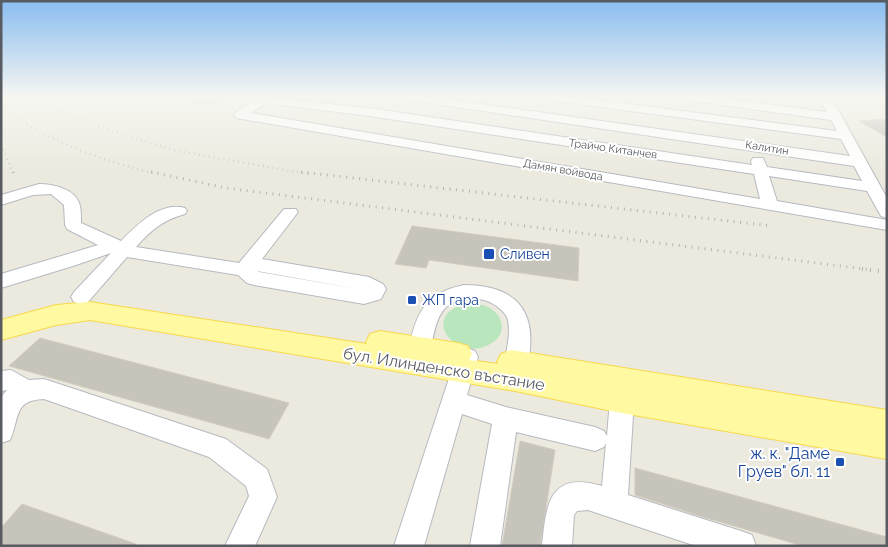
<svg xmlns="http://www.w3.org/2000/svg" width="888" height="547" viewBox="0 0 888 547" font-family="Raleway,sans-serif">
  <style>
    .industrial { fill: #dfddd7 }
    .green { fill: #b9e6bd }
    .building { fill: #c7c4bc; stroke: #d1ccbd }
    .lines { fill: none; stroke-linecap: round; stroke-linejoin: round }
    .minor-casing { stroke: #b7b9bf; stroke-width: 2 }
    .major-casing { stroke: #f7d84c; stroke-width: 2 }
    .minor { fill: #fff; fill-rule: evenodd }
    .major { fill: #fff9a1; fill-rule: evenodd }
    .rail-far2 { stroke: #b3b4b4; stroke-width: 2.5; stroke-dasharray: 0.5 4.5; stroke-linecap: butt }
    .rail-far1 { stroke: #b3b4b4; stroke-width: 3; stroke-dasharray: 1 5.5; stroke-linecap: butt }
    .rail { stroke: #b3b4b4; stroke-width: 4.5; stroke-dasharray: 1 7; stroke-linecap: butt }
    .transit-dot { fill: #1a4fb4; stroke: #fff; stroke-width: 2 }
    .labels { text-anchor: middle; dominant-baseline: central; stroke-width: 4; stroke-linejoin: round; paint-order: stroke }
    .far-street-label { font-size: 11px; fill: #585b61; stroke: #fff }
    .transit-label { font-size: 14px; fill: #164399; stroke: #fff; text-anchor: start }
    .near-street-label { font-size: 16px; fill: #585b61; stroke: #fff }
    .near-transit-label { font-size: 16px; fill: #164399; stroke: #fff; text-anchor: end }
  </style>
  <rect width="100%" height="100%" fill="#eceadf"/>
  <path class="industrial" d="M166 97H228L212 107Z"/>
  <path class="green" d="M470 303C476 304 482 304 488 307 504 315 507 334 492 343 457 366 415 313 470 303Z"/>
  <path class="building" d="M887 119V137L859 121Z
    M412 226 579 248 578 281 429 260 426 268 395 264Z
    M40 338 289 403 269 439 9 366Z
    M520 441 555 450 540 546H502Z
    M635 468 887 537V546H803L703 517 635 495Z
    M22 504 136 544V546H1V528Z"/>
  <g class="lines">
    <g class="minor-casing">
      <path id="minor" d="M258 97 369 108 752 165 751 161 753 158H763L767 167 862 181 854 166 408 100 402 97H431L850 156 841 139 548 100 542 97H573L837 131 831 120 687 100 681 97H712L827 112 819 97H831L887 198V218L881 216 867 191 769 176 777 201 887 220V230L236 118 234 115 236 112ZM265 103 369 116 754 174 760 199 251 113Z
        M39 184C53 184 77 189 80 206 81 211 81 217 81 223L121 241C137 225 160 201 185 208L187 211 185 214C163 220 151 230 136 247L239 263 284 209H296L298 212 262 259 369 277 383 284 386 289 381 299 364 304 254 285 247 283 238 275 127 257 88 302 81 304 74 302 71 297 74 292 111 253 73 266 1 288V274L98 245 67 229 65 225 64 205 51 194 33 195 1 205V195ZM257 271 364 290 259 272Z
        M464 285C507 285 534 303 530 348 529 359 528 371 523 382L515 385 507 382C499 365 514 338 507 317 500 306 488 299 475 299 428 296 438 341 424 369L416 372 408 369 405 363C416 322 416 295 464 285Z
        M467 348 475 351 478 357 467 395 506 407 595 427 604 431 607 436 610 400 614 393 622 390 630 393 634 400 628 495 741 531 752 535 756 546H696L588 510 577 511 574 515 572 546H542C546 505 549 470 602 486L606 443 604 447 595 451 516 432 500 546H470L492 424 462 414 424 546H394L456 357 459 351Z
        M11 370 29 380 44 379 226 439 267 469 277 497 255 546H225L249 496 246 486 209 457 44 399C13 400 20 418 10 440L1 443V397L7 390 1 391V371Z"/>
    </g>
    <g class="major-casing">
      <path id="major" d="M90 302 367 344 366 342 370 334 380 331 458 343 468 346 472 354 469 360 498 364 497 362 501 354 511 350 887 410V459L622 413 515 391 90 320 56 325 1 340V320L56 305Z"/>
    </g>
    <use href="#minor" class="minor"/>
    <use href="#major" class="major"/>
    <path class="rail-far2" d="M47 106 130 137 177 151 309 174
      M1 109C49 141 100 160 156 174
      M1 145 14 174"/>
    <path class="rail-far1" d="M13 172 15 177
      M151 172 226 188 872 270
      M301 172 772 226"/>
    <path class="rail" d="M862 269 887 272"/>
  </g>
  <linearGradient id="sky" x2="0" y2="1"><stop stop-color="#89bdf1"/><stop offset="0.56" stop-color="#f6f6f1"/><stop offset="1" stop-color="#f6f6f1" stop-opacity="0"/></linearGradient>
  <rect width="888" height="173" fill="url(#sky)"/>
  <g class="transit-dot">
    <rect x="483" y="248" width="12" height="12" rx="2.5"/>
    <rect x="407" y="295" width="10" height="10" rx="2.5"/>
    <rect x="835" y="457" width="10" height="10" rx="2.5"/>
  </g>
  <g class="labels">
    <g class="far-street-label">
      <text transform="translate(767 148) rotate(9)">Калитин</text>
      <text transform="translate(613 149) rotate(8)">Трайчо Китанчев</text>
      <text transform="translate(563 170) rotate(10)">Дамян войвода</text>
    </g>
    <g class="transit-label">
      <text x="500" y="254">Сливен</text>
      <text x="422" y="300">ЖП гара</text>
    </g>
    <g class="near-street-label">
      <text transform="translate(444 369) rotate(9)">бул. Илинденско въстание</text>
    </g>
    <g class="near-transit-label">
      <text x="830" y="453">ж. к. "Даме<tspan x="830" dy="18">Груев" бл. 11</tspan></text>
    </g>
  </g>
  <rect width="888" height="547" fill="none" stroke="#585b61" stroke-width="5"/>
</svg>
